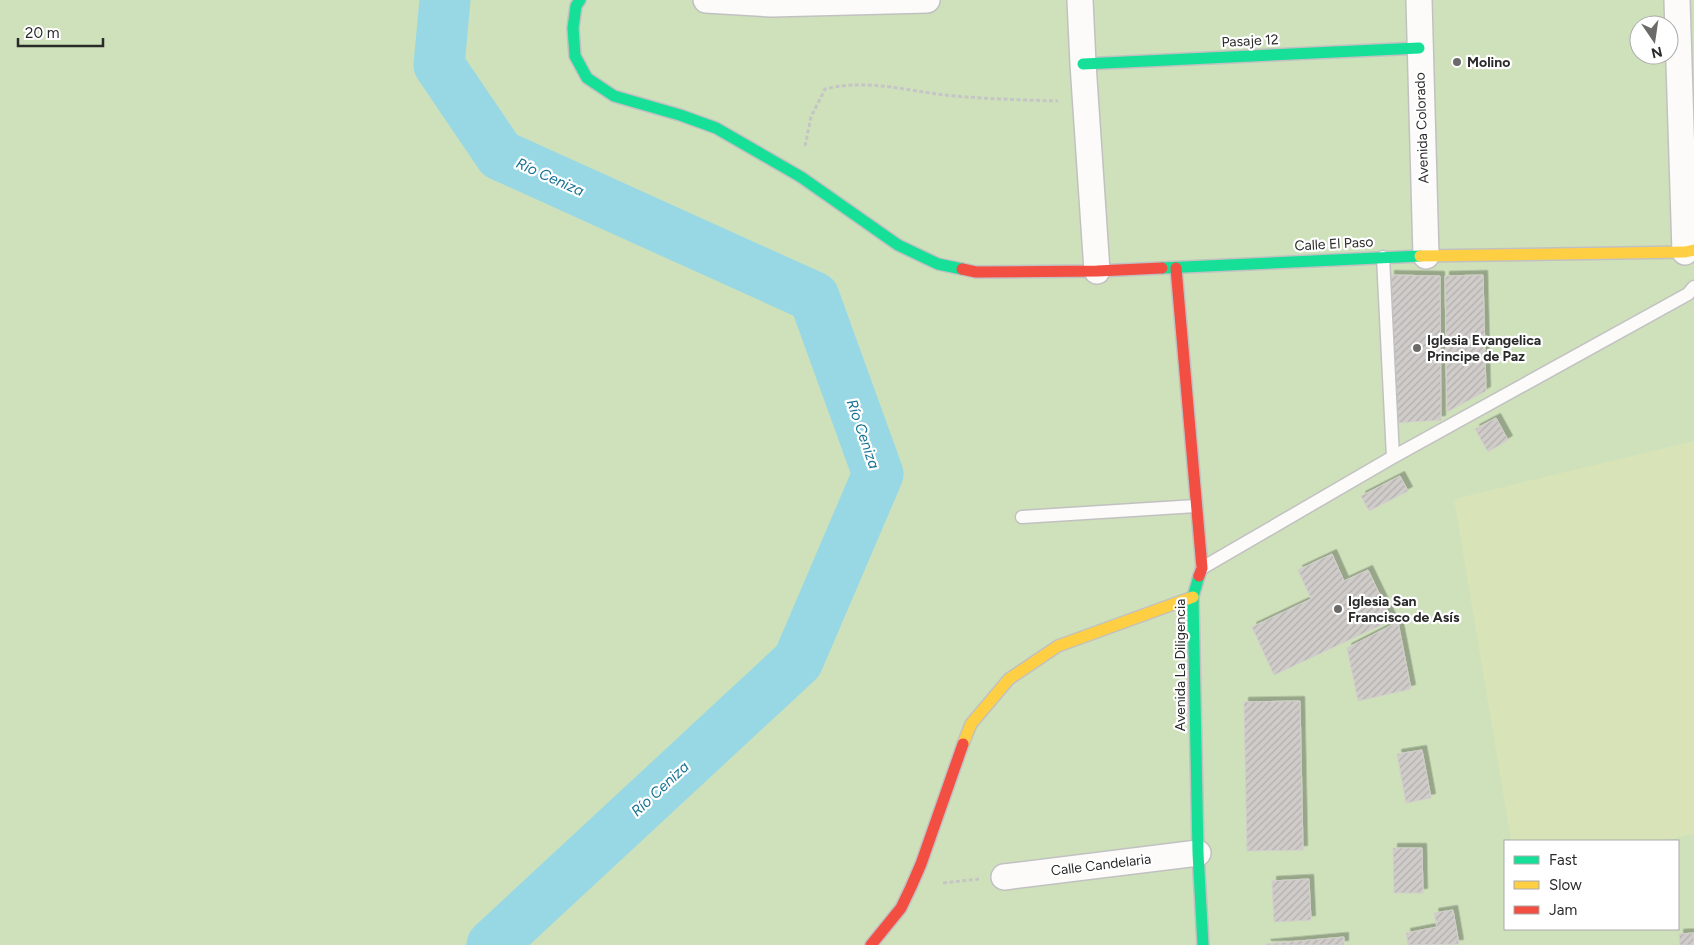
<svg xmlns="http://www.w3.org/2000/svg" width="1694" height="945" viewBox="0 0 1694 945" font-family="Figtree,sans-serif">
  <style>
    .park { fill: #cee1bb; fill-rule: evenodd }
    .pitch { fill: #d8e4b8 }
    .lines { fill: none; stroke-linecap: round; stroke-linejoin: round }
    .river { stroke: #98d8e5; stroke-width: 51 }
    .building { fill: url(#building-hatch); stroke: #d3cfcc; filter: url(#shadow) }
    .lane-casing { stroke: #c2c1c1; stroke-width: 15 }
    .street-casing { stroke: #c2c1c1; stroke-width: 28 }
    .fast-casing { stroke: #c2c1c1; stroke-width: 14 }
    .slow-casing { stroke: #c2c1c1; stroke-width: 14 }
    .jam-casing { stroke: #c2c1c1; stroke-width: 14 }
    .path { stroke: #c6c5c5; stroke-width: 3; stroke-dasharray: 4 2.5; stroke-linecap: butt }
    .lane { stroke: #fcfbfa; stroke-width: 12 }
    .street { stroke: #fcfbfa; stroke-width: 25 }
    .fast { stroke: #16e098; stroke-width: 11 }
    .slow { stroke: #ffcf43; stroke-width: 11 }
    .jam { stroke: #f24e42; stroke-width: 11 }
    .poi-dot { fill: #6c6b6a; stroke: #fff; stroke-width: 2 }
    .labels { text-anchor: middle; dominant-baseline: central; stroke-width: 4.5; stroke-linejoin: round; paint-order: stroke }
    .street-label { font-size: 14px; fill: #2a2a2a; stroke: #fff }
    .poi-label { font-size: 14px; font-weight: bold; fill: #2a2a2a; stroke: #fff; text-anchor: start }
    .water-label { font-size: 15px; font-style: italic; fill: #157292; stroke: #fff }
  </style>
  <defs>
    <pattern id="building-hatch" width="6" height="6" patternUnits="userSpaceOnUse" patternTransform="scale(1.25)"><rect width="6" height="6" fill="#cfccc9"/><path d="M-1 1l2-2M0 6l6-6M5 7l2-2" fill="none" stroke="#b2afad"/></pattern>
    <filter id="shadow"><feDropShadow dx="4.5" dy="-4.5" stdDeviation="0" flood-color="#0004"/></filter>
  </defs>
  <rect width="100%" height="100%" fill="#e8e3e0"/>
  <path class="park" d="M0 0H1694V945H0ZM1639 25H1669V55H1639ZM1505 841H1678V929H1505Z"/>
  <path class="pitch" d="M1694 441V834L1661 841H1511L1454 499Z"/>
  <g class="lines">
    <path class="river" d="M445 0 439 65 500 155 814 297 878 474 798 661 492 945"/>
  </g>
  <path class="building" d="M1390 275 1440 276 1441 420 1395 423Z
    M1483 275 1486 391 1447 412 1445 276Z
    M1496 418 1508 440 1488 452 1475 429Z
    M1400 476 1408 491 1369 511 1361 496Z
    M1332 554 1344 581 1368 570 1392 620 1274 675 1252 627 1311 599 1298 570Z
    M1398 622 1411 689 1358 701 1347 648Z
    M1300 701 1303 850 1247 851 1244 702Z
    M1422 750 1431 798 1406 803 1397 754Z
    M1393 848H1422L1423 893H1394Z
    M1309 879 1311 920 1274 922 1272 881Z
    M1453 910 1459 944 1408 945 1406 933 1437 927 1434 913Z
    M1694 933V945H1680L1679 934Z
    M1344 937V945H1267L1266 944Z"/>
  <g class="lines">
    <g class="lane-casing">
      <path id="lane" d="M1383 257 1393 457
        M1022 517 1196 506
        M1202 568 1393 457 1688 294 1694 287"/>
    </g>
    <g class="street-casing">
      <path id="street" d="M706 0 771 4 927 0
        M1080 0 1083 64 1097 271
        M1419 0 1426 256
        M1677 0 1685 252
        M1004 877 1198 853"/>
    </g>
    <g class="fast-casing">
      <path id="fast" d="M580 0 576 6 573 28 575 56 587 78 614 96 680 115 716 128 801 177 898 245 938 264 962 269
        M1083 64 1419 48
        M1162 268 1420 256
        M1199 576 1193 597 1198 853 1203 945"/>
    </g>
    <g class="slow-casing">
      <path id="slow" d="M1420 256 1685 252 1694 250
        M963 744 971 724 1009 679 1058 646 1193 597"/>
    </g>
    <g class="jam-casing">
      <path id="jam" d="M1176 268 1202 568 1199 576
        M962 269 976 272 1097 271 1162 268
        M871 945 901 908 911 887 921 864 963 744"/>
    </g>
    <path class="path" d="M805 146 811 117 825 89C870 78 909 92 954 96 989 99 1024 100 1058 101
      M943 883 979 879"/>
    <use href="#lane" class="lane"/>
    <use href="#street" class="street"/>
    <use href="#fast" class="fast"/>
    <use href="#slow" class="slow"/>
    <use href="#jam" class="jam"/>
  </g>
  <g class="poi-dot">
    <circle cx="1457" cy="62" r="5"/>
    <circle cx="1417" cy="348" r="5"/>
    <circle cx="1338" cy="609" r="5"/>
  </g>
  <g class="labels">
    <g class="street-label">
      <text transform="translate(1250 41) rotate(-3)">Pasaje 12</text>
      <text transform="translate(1422 128) rotate(-92)">Avenida Colorado</text>
      <text transform="translate(1334 244) rotate(-3)">Calle El Paso</text>
      <text transform="translate(1180 665) rotate(-90)">Avenida La Diligencia</text>
      <text transform="translate(1101 865) rotate(-7)">Calle Candelaria</text>
    </g>
    <g class="poi-label">
      <text x="1467" y="62">Molino</text>
      <text x="1427" y="340">Iglesia Evangelica<tspan x="1427" dy="16">Principe de Paz</tspan></text>
      <text x="1348" y="601">Iglesia San<tspan x="1348" dy="16">Francisco de Asís</tspan></text>
    </g>
    <g class="water-label">
      <text transform="translate(550 177) rotate(24)">Río Ceniza</text>
      <text transform="translate(863 434) rotate(71)">Río Ceniza</text>
      <text transform="translate(660 789) rotate(-43)">Río Ceniza</text>
    </g>
  </g>
  <rect x="1504" y="840" width="175" height="90" fill="#ffffff" stroke="#aaaaaa"/>
  <rect x="1514" y="856" width="25" height="8" fill="#16e098" stroke="#aaaaaa"/>
  <text x="1549" y="865" font-size="15" fill="#2a2a2a">Fast</text>
  <rect x="1514" y="881" width="25" height="8" fill="#ffcf43" stroke="#aaaaaa"/>
  <text x="1549" y="890" font-size="15" fill="#2a2a2a">Slow</text>
  <rect x="1514" y="906" width="25" height="8" fill="#f24e42" stroke="#aaaaaa"/>
  <text x="1549" y="915" font-size="15" fill="#2a2a2a">Jam</text>
  <g transform="translate(1654 40) rotate(167)"><circle r="24" fill="#ffffff" stroke="#aaaaaa"/>
  <path d="M0-4L9 19L0 12L-9 19Z" fill="#6c6b6a"/>
  <text y="-8" font-size="14" font-weight="bold" text-anchor="middle" fill="#2a2a2a">N</text>
  </g>
  <path d="M18 38v8h85v-8" fill="none" stroke="#2a2a2a" stroke-width="2.5"/>
  <text x="25" y="38" font-size="15" fill="#2a2a2a" stroke="#ffffff" stroke-width="4" paint-order="stroke">20 m</text>
</svg>
